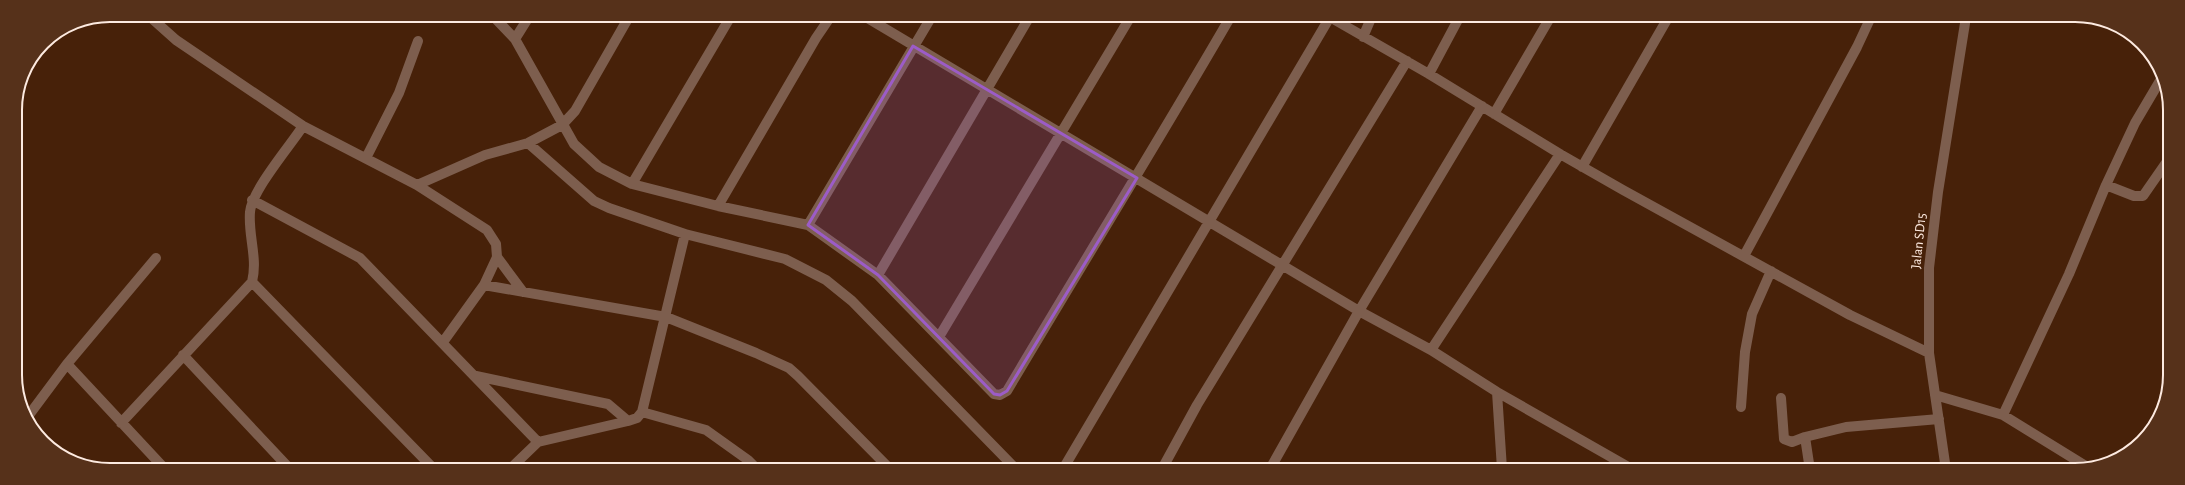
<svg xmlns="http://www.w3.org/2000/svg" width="2185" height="485" viewBox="0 0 2185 485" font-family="'Alegreya Sans',sans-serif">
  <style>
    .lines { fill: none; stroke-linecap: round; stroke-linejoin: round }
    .minor { stroke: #7d5e4e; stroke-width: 10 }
    .marked { fill: #9c5cc7; fill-opacity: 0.2; stroke: #9c5cc7; stroke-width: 3; stroke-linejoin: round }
    .labels { text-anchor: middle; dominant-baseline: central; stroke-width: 3; stroke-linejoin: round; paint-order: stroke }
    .street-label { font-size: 14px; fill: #fdeae0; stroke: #472109 }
    .rim { fill: none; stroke: #fdeae0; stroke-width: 2 }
  </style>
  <rect width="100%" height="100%" fill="#472109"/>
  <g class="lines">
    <path class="minor" d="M148 15 176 40 303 126 417 185 487 230 496 244 497 257 484 285 443 342
      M492 15 515 39 574 144 599 167 632 184 718 206 808 225 878 275 994 394 1000 395 1007 391C1081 266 1158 142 1231 16
      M864 16 1359 311 1431 350 1497 392 1632 469
      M1328 16 1429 74 1560 154 1623 190 1850 315 1929 353
      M1363 37 1372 16
      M515 39 530 15
      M1429 74 1460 16
      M1494 114 1551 16
      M366 158 399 93 418 41
      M1582 167 1669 16
      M632 184 731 16
      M417 185 485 155 528 143 562 125 575 111 630 15
      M2106 185 2134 196H2143L2168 160
      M252 200 360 258 538 442
      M718 206 816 38 831 16
      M808 225 932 16
      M685 234 785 259 826 280 852 301 1016 469
      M1744 256 1857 47 1871 17
      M497 257 523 292
      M878 275 1030 16
      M252 282 433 468
      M484 285 666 317 756 353 789 368 798 376 890 469
      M939 337 1131 16
      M1431 350 1560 154
      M183 355 289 468
      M67 364 164 468
      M476 376 608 404 628 421
      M1497 392 1502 469
      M1935 395 2003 415 2089 468
      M1781 398 1784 439 1792 442 1805 437
      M1741 407 1745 352 1752 314 1771 271
      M642 412 706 430 748 460 757 469
      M29 415 67 364 156 258
      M2003 415 2069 274 2106 185 2135 123 2161 79
      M121 423 252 282C258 258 248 236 250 212 252 190 290 146 303 126
      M510 469 538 442 628 421 637 418 642 412 685 234 609 208 594 201 528 143
      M1063 469 1330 17
      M1162 469 1197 405 1407 61
      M1270 469 1359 311 1482 106
      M1810 470 1805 437 1846 427 1939 419
      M1946 470 1929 353V268L1938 192 1966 17"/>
  </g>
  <path class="marked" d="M913 46 1137 178 1007 391 1000 395 994 394 878 275 808 225Z"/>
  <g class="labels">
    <g class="street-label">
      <text transform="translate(1919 241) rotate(-84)">Jalan SD15</text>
    </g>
  </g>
  <path d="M0 0H2185V485H0ZM110 22H2075A88 88 0 0 1 2163 110V375A88 88 0 0 1 2075 463H110A88 88 0 0 1 22 375V110A88 88 0 0 1 110 22Z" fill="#56311a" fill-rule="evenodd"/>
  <path class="rim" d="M110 22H2075A88 88 0 0 1 2163 110V375A88 88 0 0 1 2075 463H110A88 88 0 0 1 22 375V110A88 88 0 0 1 110 22Z"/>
</svg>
